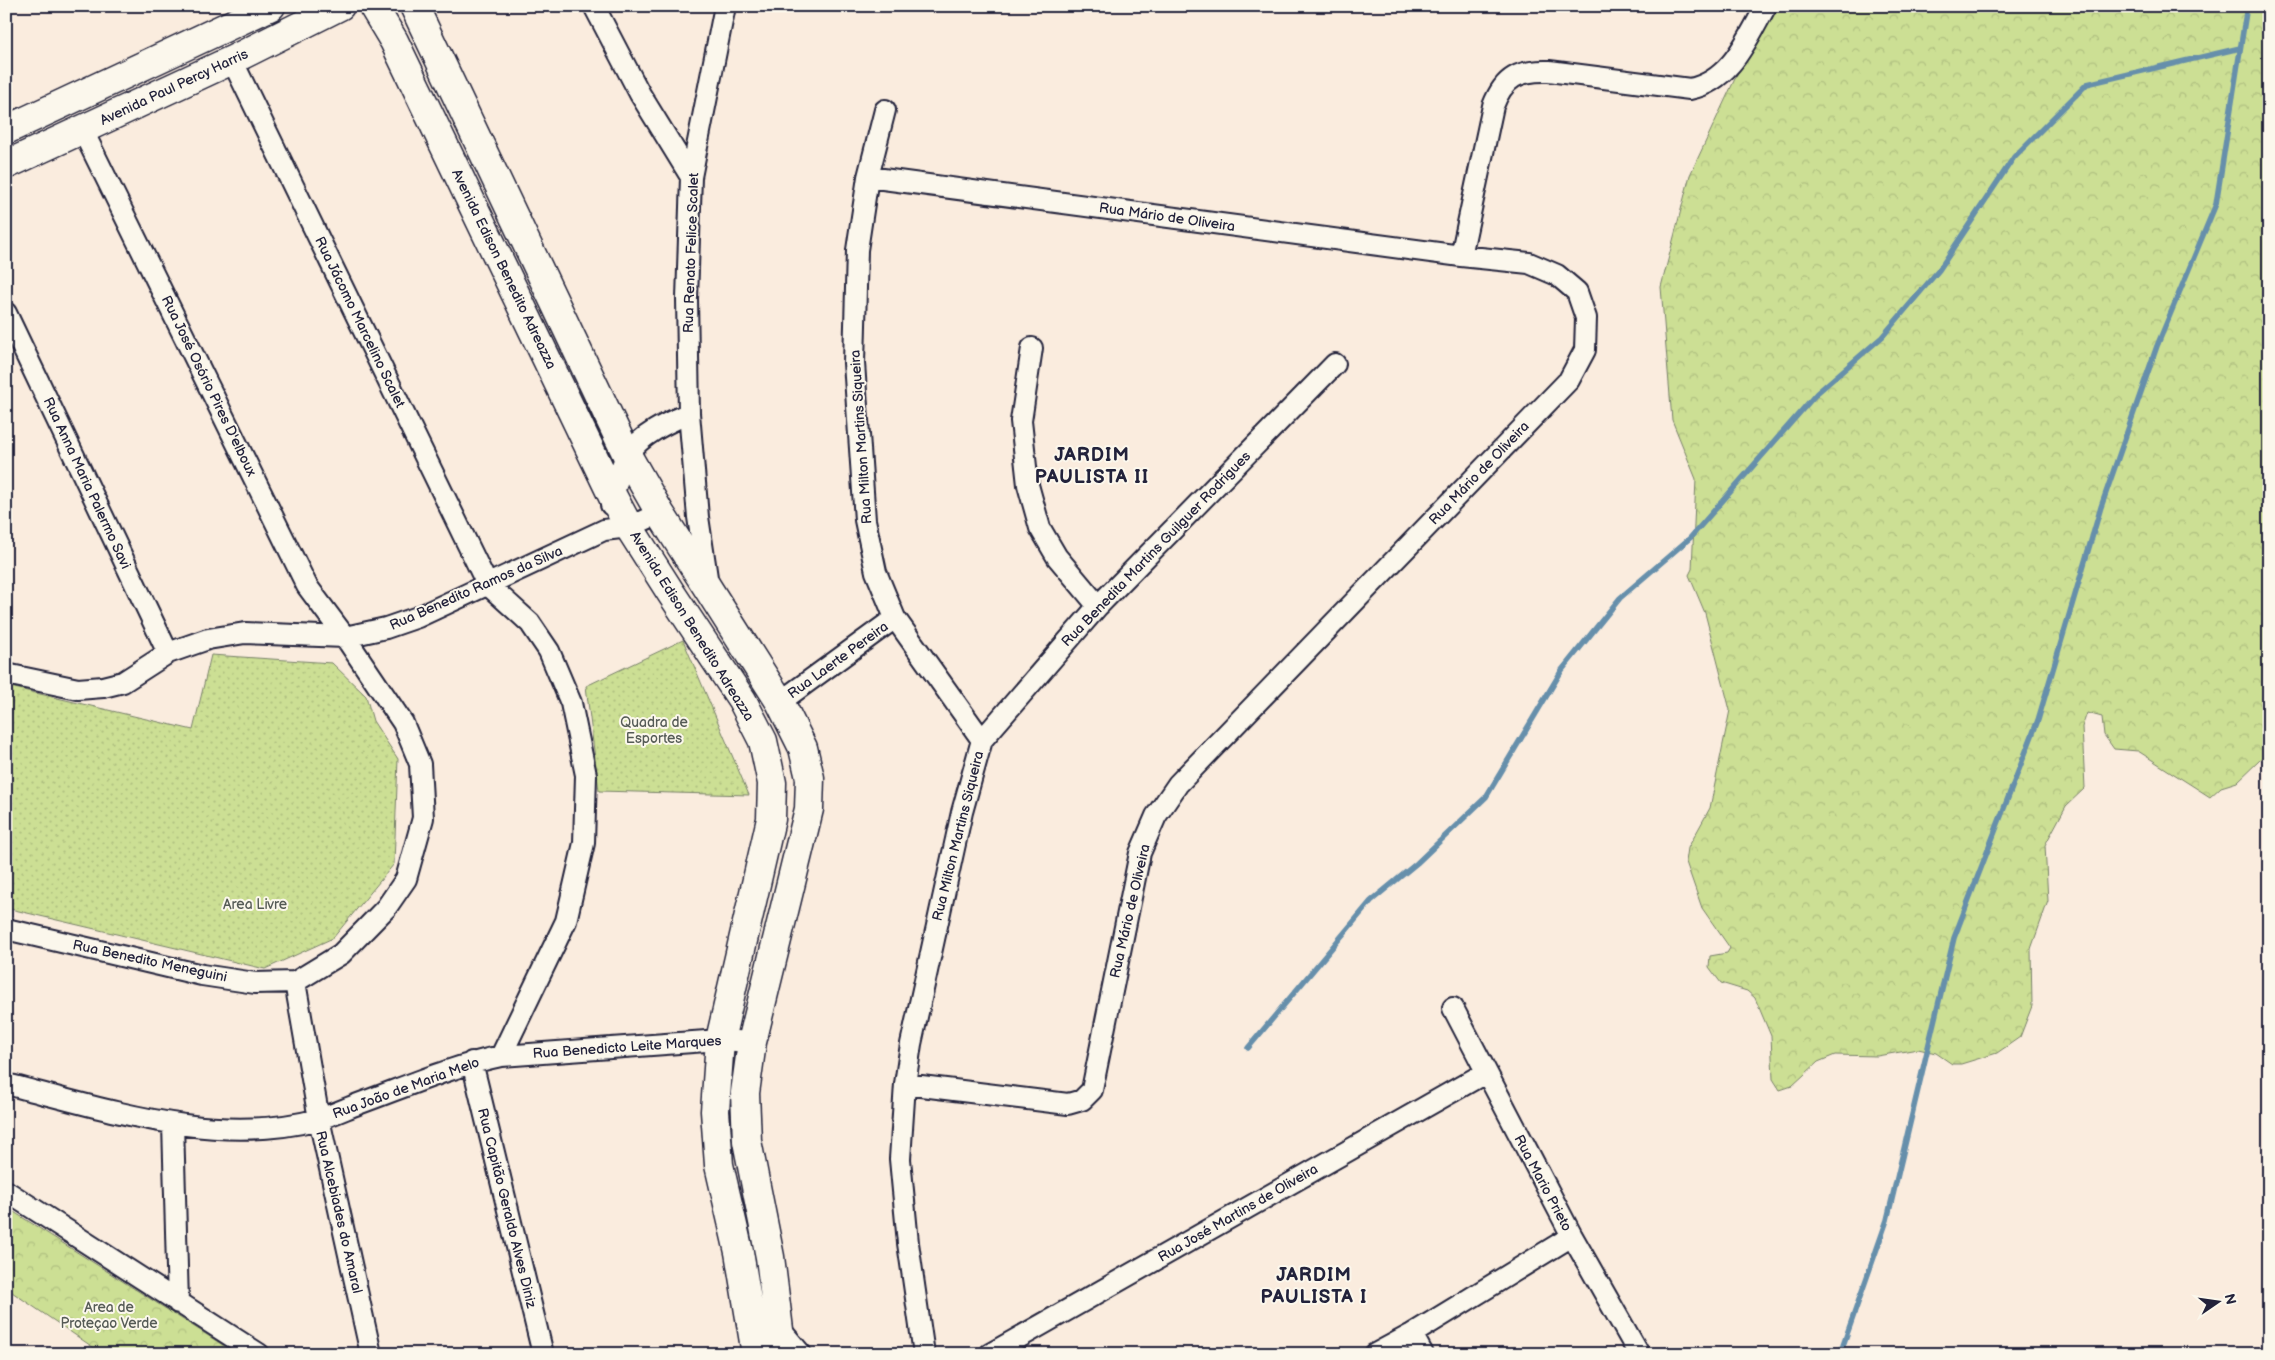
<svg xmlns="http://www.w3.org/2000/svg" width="2275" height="1360" viewBox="0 0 2275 1360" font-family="'Balsamiq Sans',sans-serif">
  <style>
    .forest { fill: url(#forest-crowns); stroke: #778068 }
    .park { fill: url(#park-dots); stroke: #778068 }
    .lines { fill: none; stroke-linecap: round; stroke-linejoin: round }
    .stream { stroke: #668fab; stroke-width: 5.5 }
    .street-casing { stroke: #22223b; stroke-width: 24 }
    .secondary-casing { stroke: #22223b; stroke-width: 31 }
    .street { stroke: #fbf7ec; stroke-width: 20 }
    .secondary { stroke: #fbf7ec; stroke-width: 28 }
    .labels { text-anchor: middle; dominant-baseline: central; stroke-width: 4; stroke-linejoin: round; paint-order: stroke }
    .street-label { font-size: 14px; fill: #22223b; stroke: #fbf7ec }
    .park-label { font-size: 14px; fill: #555b56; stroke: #fbf7ec }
    .district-label { font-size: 19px; font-weight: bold; letter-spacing: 1px; fill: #22223b; stroke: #fbf7ec }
  </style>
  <defs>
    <pattern id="forest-crowns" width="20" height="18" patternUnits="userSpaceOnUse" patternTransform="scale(1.25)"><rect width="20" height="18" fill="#ccdf94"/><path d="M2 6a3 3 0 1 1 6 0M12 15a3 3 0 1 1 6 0" fill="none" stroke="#afbf80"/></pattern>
    <pattern id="park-dots" width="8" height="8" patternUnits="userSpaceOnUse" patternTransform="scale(1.25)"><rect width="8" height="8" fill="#ccdf94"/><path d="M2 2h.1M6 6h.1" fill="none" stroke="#afbf80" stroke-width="1.8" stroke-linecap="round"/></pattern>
  </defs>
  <rect width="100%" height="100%" fill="#faecde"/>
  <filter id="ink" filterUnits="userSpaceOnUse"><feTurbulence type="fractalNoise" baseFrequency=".02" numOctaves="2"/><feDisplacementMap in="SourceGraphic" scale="10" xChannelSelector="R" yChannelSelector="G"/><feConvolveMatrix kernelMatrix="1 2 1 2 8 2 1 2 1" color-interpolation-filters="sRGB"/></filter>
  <g filter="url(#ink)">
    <path class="forest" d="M1769 6H2269V755L2260 760 2237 782 2221 787 2210 797 2138 751 2114 749 2104 735 2102 717 2087 713 2082 727 2085 788 2066 806 2045 845 2048 901 2031 949 2032 1006 2020 1037 1997 1053 1961 1064H1952L1936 1053 1918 1049 1877 1056 1835 1055 1818 1062 1792 1086 1780 1090 1773 1079 1771 1036 1755 998 1747 991 1721 983 1709 967 1710 956 1727 953 1730 948 1702 908 1686 862 1688 848 1710 808 1730 710 1705 613 1689 575 1692 569 1696 479 1672 420 1661 287 1690 175Z
      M6 1207 237 1354H103L6 1288Z"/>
    <path class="park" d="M683 640 749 795 599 791 586 686Z
      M211 655 332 663 366 696 373 721 398 759 394 864 333 938 265 969 6 908V686L193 730Z"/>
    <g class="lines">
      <path class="stream" d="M1248 1048 1371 901 1417 863 1486 797 1562 670 1620 598 1690 538 1817 393 1882 337 1939 270 2014 157 2087 84 2240 48
        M1840 1354 1887 1220 1954 938 2038 720 2101 507 2157 346 2216 204 2247 6"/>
      <g class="street-casing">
        <path id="street" d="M594 6 640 94 691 177
          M885 110 868 177 857 250 854 363 865 520 876 572 895 618 982 740
          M82 129 307 586 345 637 386 628 418 617 604 530 629 527 660 513
          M868 177 1461 256 1529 263 1557 275 1577 292 1586 318 1585 350 1569 380 1178 784 1156 816 1140 853 1092 1090 1082 1100 1068 1104 905 1084
          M1461 256 1493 106C1504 77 1519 70 1549 71L1690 89C1731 81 1747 39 1766 6
          M6 313 168 653
          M1032 348 1021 421 1028 485 1040 528 1057 557 1098 606
          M611 505C615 491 620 465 628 454 642 434 667 423 689 413
          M708 584 698 517 689 413 687 299 691 177 725 6
          M6 674 78 689 103 687 123 682 168 653 208 639 245 633 345 637 403 723 420 764 423 818 406 879 386 908 341 954 295 982 255 983 202 975 6 929
          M780 702 895 618
          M295 982 319 1119 371 1354
          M1453 1008 1572 1236 1639 1354
          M501 1056 720 1040 752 1042
          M472 1062 543 1354
          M6 1084C107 1109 215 1147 319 1119 332 1115 345 1109 358 1104 405 1087 452 1066 501 1056L566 921 584 843 586 775 571 703 549 651 530 623 487 584 232 60
          M173 1124 178 1303
          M6 1191 259 1354
          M779 1328 801 1354
          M1412 1334 1423 1354
          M924 1354 908 1243 900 1159 905 1084 911 1044 962 812 982 740 1098 606 1335 364
          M990 1354 1485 1073
          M1375 1354 1412 1334 1572 1236"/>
      </g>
      <g class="secondary-casing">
        <path id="secondary" d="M373 6 394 41 613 497 629 527 671 593 742 700 763 741 772 783 771 819 720 1040 715 1111 719 1165 739 1252 756 1354
          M414 6 627 455 660 513 780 702 803 748 810 778 809 809 752 1042 745 1093 747 1141 770 1257 782 1354
          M6 130 271 6
          M8 164 232 60 340 6"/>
      </g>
      <use href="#street" class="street"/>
      <use href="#secondary" class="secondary"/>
    </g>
  </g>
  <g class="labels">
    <g class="street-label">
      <text transform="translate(174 87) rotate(-25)">Avenida Paul Percy Harris</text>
      <text transform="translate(1167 217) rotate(8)">Rua Mário de Oliveira</text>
      <text transform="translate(691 253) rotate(-88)">Rua Renato Felice Scalet</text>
      <text transform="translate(504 269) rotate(64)">Avenida Edison Benedito Adreazza</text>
      <text transform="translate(360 322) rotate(64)">Rua Jácomo Marcelino Scalet</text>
      <text transform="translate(209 386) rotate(64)">Rua José Osório Pires D'elboux</text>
      <text transform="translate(861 437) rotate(-94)">Rua Milton Martins Siqueira</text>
      <text transform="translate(1479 473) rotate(-46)">Rua Mário de Oliveira</text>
      <text transform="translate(87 483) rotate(65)">Rua Anna Maria Palermo Savi</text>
      <text transform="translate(1156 549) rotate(-46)">Rua Benedita Martins Guilguer Rodrigues</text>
      <text transform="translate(476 588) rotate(-24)">Rua Benedito Ramos da Silva</text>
      <text transform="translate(692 626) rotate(58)">Avenida Edison Benedito Adreazza</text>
      <text transform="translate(838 660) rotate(-36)">Rua Laerte Pereira</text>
      <text transform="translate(958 836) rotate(-76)">Rua Milton Martins Siqueira</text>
      <text transform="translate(1130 911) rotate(-77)">Rua Mário de Oliveira</text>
      <text transform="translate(150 961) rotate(12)">Rua Benedito Meneguini</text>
      <text transform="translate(627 1047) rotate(-4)">Rua Benedicto Leite Marques</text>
      <text transform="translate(406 1088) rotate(-20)">Rua João de Maria Melo</text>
      <text transform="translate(1543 1183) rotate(62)">Rua Mario Prieto</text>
      <text transform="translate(507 1208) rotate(76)">Rua Capitão Geraldo Alves Diniz</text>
      <text transform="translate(339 1212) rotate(77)">Rua Alcebiades do Amaral</text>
      <text transform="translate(1238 1213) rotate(-30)">Rua José Martins de Oliveira</text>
    </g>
    <g class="park-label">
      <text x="654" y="722">Quadra de<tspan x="654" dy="16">Esportes</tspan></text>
      <text x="255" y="904">Area Livre</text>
      <text x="109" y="1307">Area de<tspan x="109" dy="16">Proteçao Verde</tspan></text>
    </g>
    <g class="district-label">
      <text x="1092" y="455">JARDIM<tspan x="1092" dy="22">PAULISTA II</tspan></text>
      <text x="1314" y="1275">JARDIM<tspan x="1314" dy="22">PAULISTA I</tspan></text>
    </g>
  </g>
  <rect width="2275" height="1360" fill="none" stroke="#fbf7ec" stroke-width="25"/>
  <rect x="12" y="12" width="2250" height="1335" fill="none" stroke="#22223b" stroke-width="2" filter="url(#ink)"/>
  <g transform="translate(2218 1302) rotate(77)" stroke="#fbf7ec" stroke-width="4" paint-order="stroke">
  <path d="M0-4L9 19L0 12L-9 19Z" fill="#22223b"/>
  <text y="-8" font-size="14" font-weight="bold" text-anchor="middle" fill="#22223b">N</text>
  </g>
</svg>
